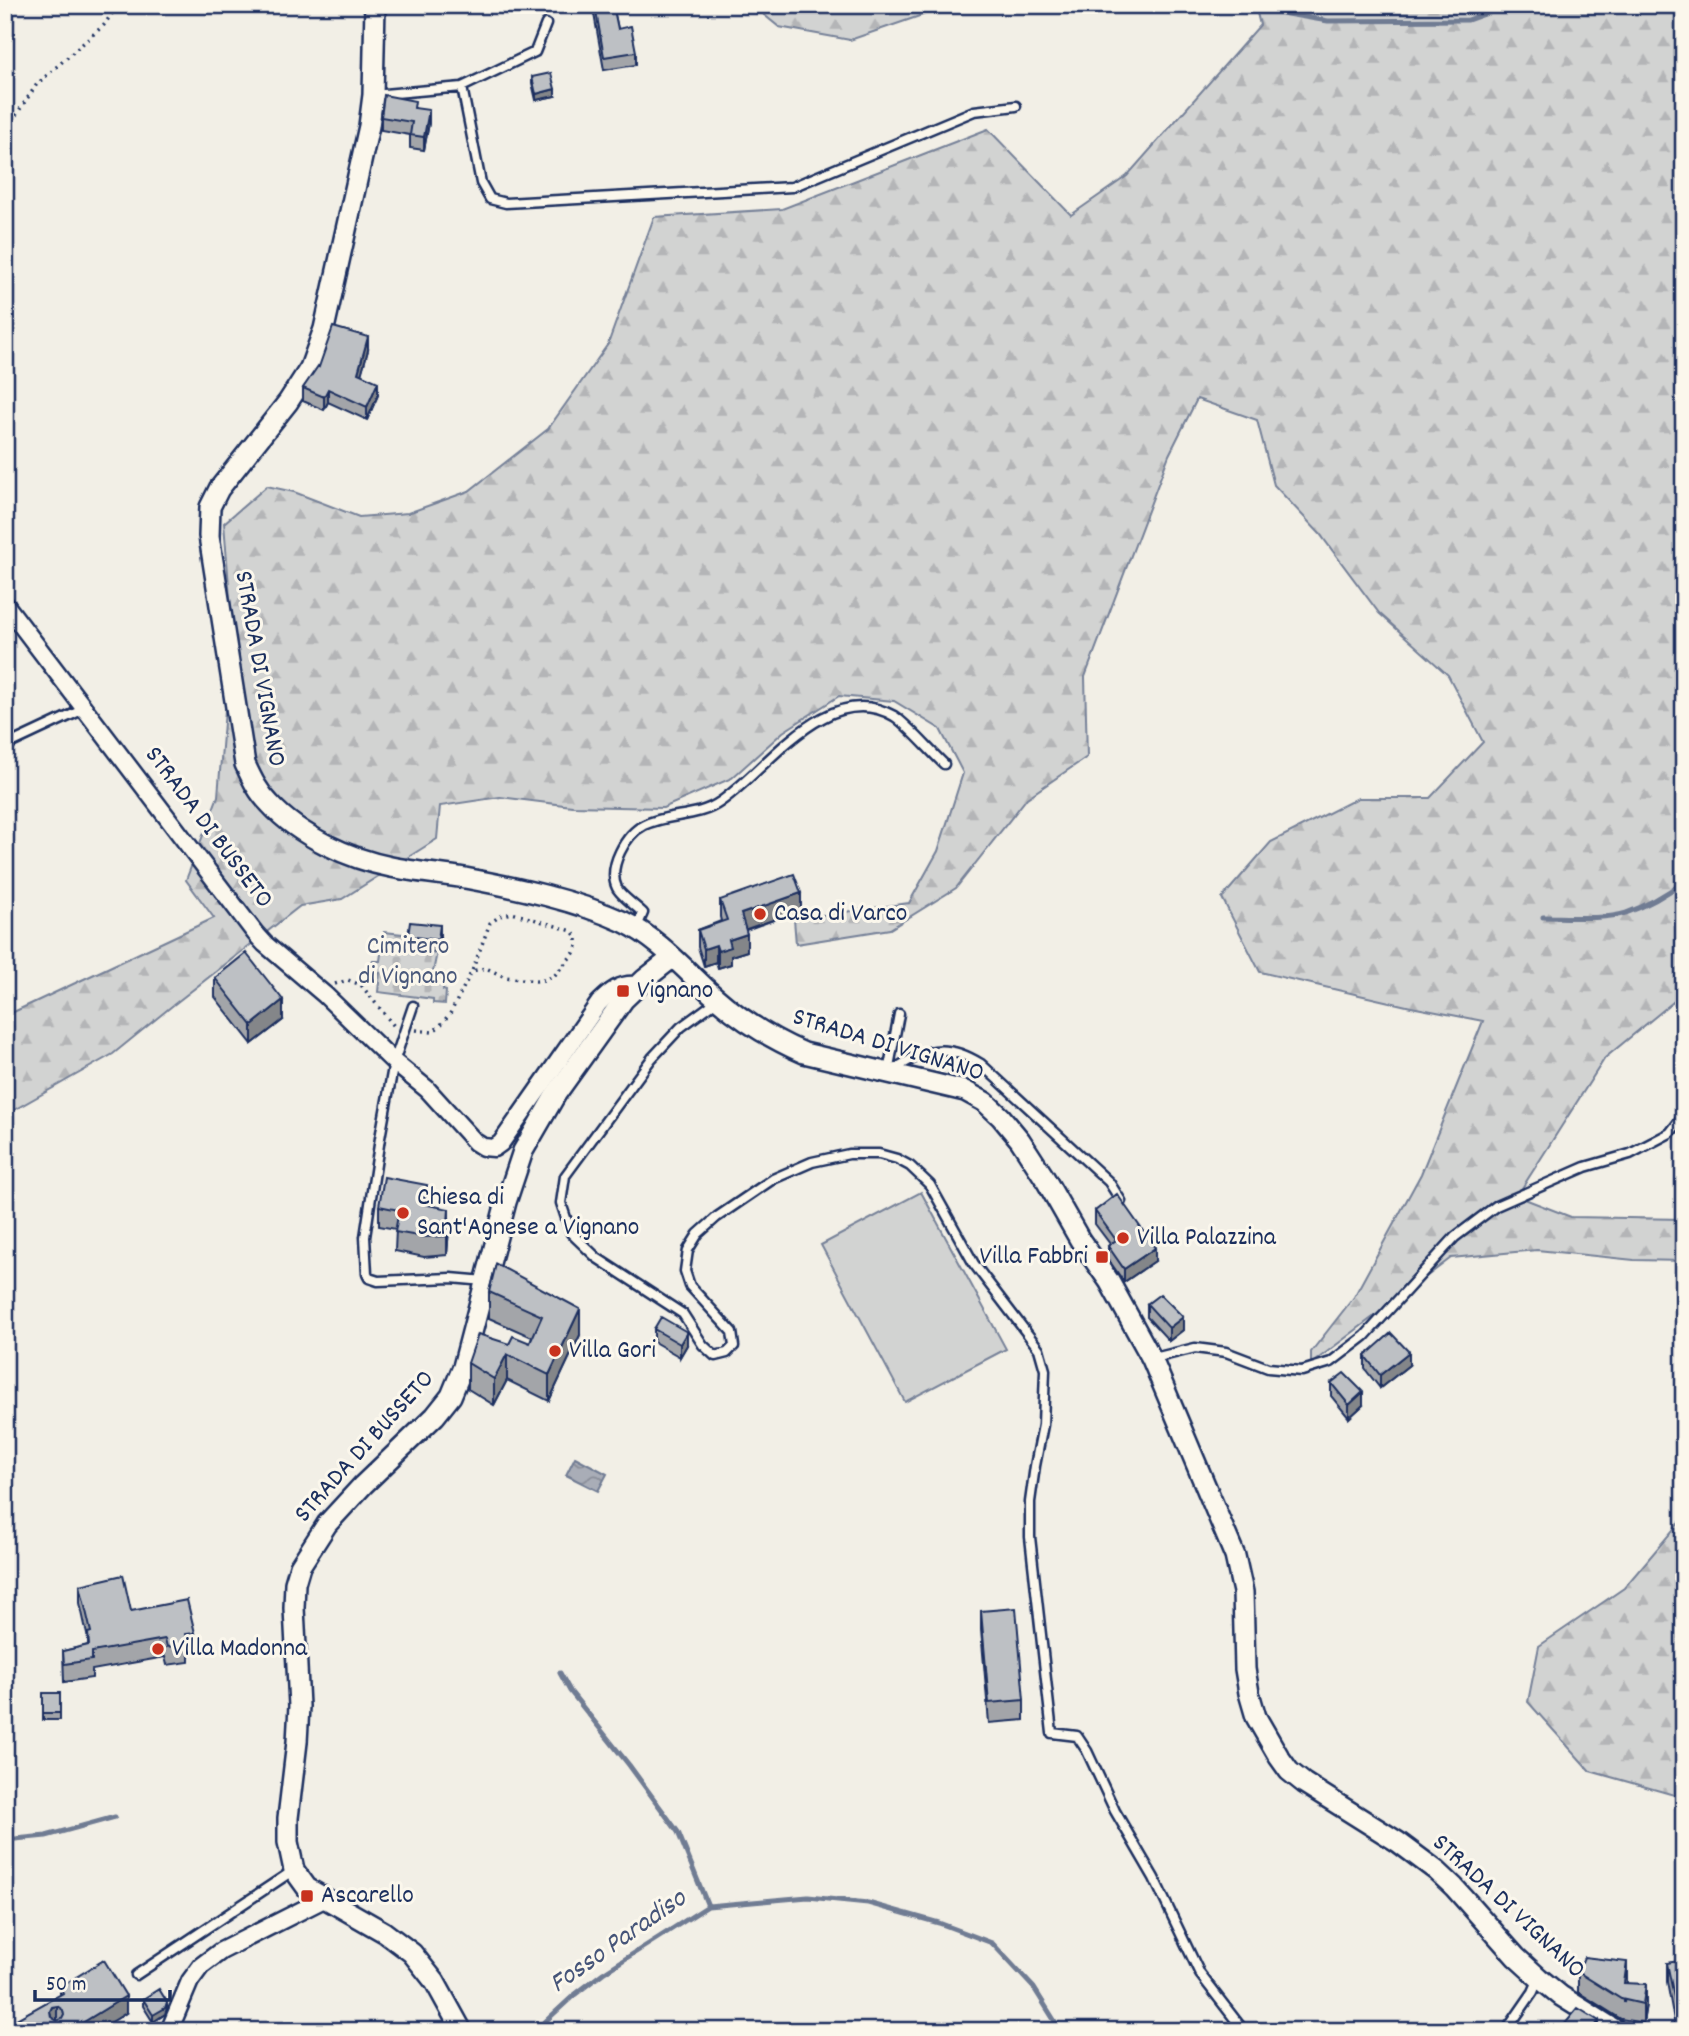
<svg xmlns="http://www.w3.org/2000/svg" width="1689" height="2036" viewBox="0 0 1689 2036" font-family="Dekko,sans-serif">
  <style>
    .forest { fill: url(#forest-firs); stroke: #768198; stroke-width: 2 }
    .cemetery { fill: url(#cemetery-stones); stroke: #768198; stroke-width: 2 }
    .pitch { fill: #d2d3d2; stroke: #768198; stroke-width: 2 }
    .water { fill: url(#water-waves); stroke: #707b93; stroke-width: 2 }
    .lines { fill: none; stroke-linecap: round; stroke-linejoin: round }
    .stream { stroke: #707b93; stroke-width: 5 }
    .service-casing { stroke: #1b2f5e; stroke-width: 13 }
    .minor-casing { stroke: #1b2f5e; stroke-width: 21 }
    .tertiary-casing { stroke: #1b2f5e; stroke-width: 24 }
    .path { stroke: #1b2f5e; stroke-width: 3.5; stroke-dasharray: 2 5; stroke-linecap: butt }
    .service { stroke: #fbf7ec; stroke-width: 8 }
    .minor { stroke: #fbf7ec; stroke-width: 16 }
    .tertiary { stroke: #fbf7ec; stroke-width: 19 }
    .wall { fill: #a3a5a9; stroke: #1b2f5e; stroke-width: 2 }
    .shaded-wall { fill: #848689; stroke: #1b2f5e; stroke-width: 2 }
    .building { fill: #bdc0c4; stroke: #1b2f5e; stroke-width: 2; fill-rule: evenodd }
    .poi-dot { fill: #c8321e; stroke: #fbf7ec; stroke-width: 2.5 }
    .labels { text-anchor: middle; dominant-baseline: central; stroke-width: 6; stroke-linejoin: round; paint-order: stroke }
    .street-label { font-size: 26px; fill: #1b2f5e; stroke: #fbf7ec }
    .poi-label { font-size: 26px; fill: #1b2f5e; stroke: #fbf7ec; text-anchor: start }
    .park-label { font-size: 26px; fill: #49587b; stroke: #fbf7ec }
    .water-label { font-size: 28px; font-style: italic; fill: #465579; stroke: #fbf7ec }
  </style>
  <defs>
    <pattern id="forest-firs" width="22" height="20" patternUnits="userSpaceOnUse" patternTransform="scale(1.75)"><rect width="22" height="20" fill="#d2d3d2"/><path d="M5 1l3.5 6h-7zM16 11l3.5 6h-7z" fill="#b4b5b7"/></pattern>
    <pattern id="cemetery-stones" width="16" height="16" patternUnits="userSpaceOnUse" patternTransform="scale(1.75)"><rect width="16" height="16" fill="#d2d3d2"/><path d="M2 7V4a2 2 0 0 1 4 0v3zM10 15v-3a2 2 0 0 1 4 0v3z" fill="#b4b5b7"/></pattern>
    <pattern id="water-waves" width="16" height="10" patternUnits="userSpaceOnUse" patternTransform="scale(1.75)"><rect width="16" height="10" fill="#a9adb7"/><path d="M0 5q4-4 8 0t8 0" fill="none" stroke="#898d98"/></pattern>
  </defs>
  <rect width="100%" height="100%" fill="#f2efe6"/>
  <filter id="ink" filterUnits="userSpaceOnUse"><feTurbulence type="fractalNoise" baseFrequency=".0143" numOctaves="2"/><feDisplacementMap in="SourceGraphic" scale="14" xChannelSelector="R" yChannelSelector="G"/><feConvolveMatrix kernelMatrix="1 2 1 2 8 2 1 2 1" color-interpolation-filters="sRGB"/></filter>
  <g filter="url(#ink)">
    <path class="forest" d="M752 5H944L934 11 850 40 779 27Z
      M1255 5H1684V993L1605 1058 1517 1196 1571 1217 1684 1219V1261L1634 1260 1537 1250 1451 1258 1311 1364V1352L1354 1297 1421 1174 1483 1021 1411 1007 1260 972 1222 898 1271 842 1358 798H1430L1483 742 1448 675 1379 613 1320 534 1274 485 1257 420 1197 399 1169 455 1085 677 1087 757 1027 798 956 888 890 929 796 944 794 919 909 903 938 851 963 773 940 729 894 701 839 696 783 732 732 778 663 808 572 806 500 797 440 806 437 839 342 899 300 906 172 1006 113 1054 5 1115V1016L214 918 186 880 218 796 232 624 224 523 267 486 294 492 359 517 408 513 469 491 548 429 608 344 654 217 782 209 988 129 1071 215 1127 176 1260 25Z
      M1684 1517V1796L1681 1797 1590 1771 1528 1702 1539 1646 1624 1588Z"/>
    <path class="cemetery" d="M384 932 440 938 433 972 445 974 443 990 446 991 445 1004 433 1003V999L378 992 380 973 371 972 372 961H380Z"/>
    <path class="pitch" d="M921 1192 1006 1349 905 1402 821 1245Z"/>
    <path class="water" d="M575 1457 607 1474 598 1491 566 1475Z"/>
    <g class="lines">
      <path class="stream" d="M1256 5 1287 14 1328 21 1468 20 1510 5
        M881 11 905 5
        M1543 917C1566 917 1605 920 1626 913 1646 906 1667 894 1684 881
        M560 1673 570 1691 629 1765 678 1832 708 1906
        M5 1840 46 1836 115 1817
        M535 2031 573 1996 603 1973 708 1906 808 1897 868 1903 939 1923 992 1943 1034 1988 1061 2031"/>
      <g class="service-casing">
        <path id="service" d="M462 87 535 52 546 24
          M373 95 462 87 481 183 490 199 506 203 792 187 974 111 1016 106
          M5 746 84 709
          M636 929 643 913C637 907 620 895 617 888 607 867 626 834 644 825 668 813 698 818 720 802 767 770 827 678 894 716 907 724 931 752 944 764
          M718 1000 681 1027 652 1058 565 1176 561 1203 571 1233 597 1258 683 1314 703 1345 715 1356 727 1353 734 1346 732 1332 690 1286 685 1271 688 1250 698 1234 717 1217 773 1179 812 1162 849 1154H879L897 1159 910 1166 930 1185 974 1264 1039 1349 1045 1370 1043 1425 1035 1466 1030 1502V1537L1052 1733 1077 1736 1087 1751 1115 1811 1154 1878 1200 1974 1244 2031
          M413 1006 394 1062 380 1138 365 1237 367 1274 369 1278 378 1281 451 1278 485 1281
          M891 1071C925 1050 944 1041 981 1064L1109 1182 1121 1201
          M888 1072 899 1014
          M1154 1358 1195 1348 1226 1352 1268 1368 1302 1371 1331 1362 1365 1336 1455 1237 1496 1206 1585 1167 1630 1154 1670 1133 1684 1115
          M136 1975 294 1870
          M1506 2031 1533 1992 1539 1978"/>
      </g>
      <g class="minor-casing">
        <path id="minor" d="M5 604 255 933 265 944 325 995 394 1062 427 1089 475 1142 483 1147 494 1148 501 1143 599 1003C610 992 620 983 637 985
          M169 2031 190 1981 201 1966 221 1951 324 1899"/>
      </g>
      <g class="tertiary-casing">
        <path id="tertiary" d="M375 5 373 95 369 126 324 329 310 368 288 402 219 489 210 507 209 536 245 764C252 779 258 792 270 804 299 836 350 859 391 867 415 872 440 874 465 878 518 888 575 900 624 922 658 938 686 971 714 996 741 1020 772 1039 804 1053L965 1091 985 1102 1001 1117 1020 1140 1044 1177 1080 1240 1109 1281 1152 1359 1235 1556 1243 1592 1245 1669 1249 1693 1256 1717 1279 1757 1289 1771 1304 1783 1398 1842 1437 1871 1454 1887 1516 1957 1539 1978 1561 1996 1617 2031
          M462 2031 435 1982 412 1953 384 1932 307 1888 294 1870 288 1842V1818L297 1742 299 1706 294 1608 295 1583 300 1566 327 1524 363 1485 435 1416 451 1396 463 1367 506 1202 523 1151 556 1094 624 999 645 979 672 958"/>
      </g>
      <path class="path" d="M5 92 10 109 5 142
        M8 127 37 84 104 25 118 5
        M5 289V297
        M335 984 348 980 361 985 394 1026
        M416 1030 432 1032 440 1026 451 1012 472 971 490 923 500 916 512 913 530 918 572 931 577 938V946L574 953 554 976 545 980 536 981 505 977 486 968 472 971"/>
      <use href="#service" class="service"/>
      <use href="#minor" class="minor"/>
      <use href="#tertiary" class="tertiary"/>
    </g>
    <path class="wall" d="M386 5H415V8H387Z
      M594 5H613L618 29 636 52V65L604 70 594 14Z
      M532 77 555 96 536 100 532 83Z
      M415 108 429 123 424 150 410 148V135L381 130V117Z
      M368 350 361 374 378 395 367 420 328 402 324 410 303 401V388L319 367Z
      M720 900 801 910 746 930 747 951 731 956V964L718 968 716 962 704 966 698 947V930L721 921 720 917Z
      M408 936 440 938 438 953 408 949Z
      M215 978 283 1020 252 1044 215 997Z
      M427 1204 449 1228 447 1255 424 1257 395 1251 396 1229 379 1226V1206Z
      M1095 1211 1155 1261 1124 1282 1108 1259V1246L1110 1244 1095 1224Z
      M496 1264 580 1335 549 1401 507 1380 494 1405 468 1389V1363L509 1344 530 1343 532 1337 489 1318V1292Z
      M1147 1304 1183 1330 1169 1341 1147 1317Z
      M654 1329 687 1345 680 1357 654 1342Z
      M1365 1356 1409 1365 1380 1388 1365 1369Z
      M1331 1383 1363 1405 1349 1418 1331 1396Z
      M80 1585 131 1611 195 1633V1651L189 1652V1662L167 1665 165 1657 92 1670V1678L64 1682 63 1651 88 1645V1639L80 1603Z
      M981 1611 1024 1700V1720L989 1723 981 1630Z
      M43 1693H60V1720H43Z
      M1684 1946V2031H1676L1667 1982V1963L1681 1961V1947Z
      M1578 1972 1627 1983 1646 2004 1643 2023 1621 2019 1578 1992Z
      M60 1987 126 2013 97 2031H15V2020L60 1995Z
      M143 1999 167 2008 165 2014 153 2022 143 2006Z"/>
    <path class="shaded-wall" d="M555 89V96L536 100V94Z
      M429 110V123L424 150V137Z
      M368 337V350L358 386V373Z
      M378 382V395L367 420V407Z
      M328 389V402L324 410V397Z
      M801 893V910L741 931V914Z
      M440 925V938L438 953V940Z
      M747 934V951L731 956V964L718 968V951L729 940Z
      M716 945V962L704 966V949Z
      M283 1000V1020L252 1044V1025Z
      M427 1185V1204L423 1223V1204Z
      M449 1209V1228L447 1255V1236Z
      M1155 1248V1261L1124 1282V1269Z
      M580 1309V1335L549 1401V1375Z
      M1183 1317V1330L1169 1341V1328Z
      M687 1332V1345L680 1357V1344Z
      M1409 1352V1365L1380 1388V1375Z
      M507 1354V1380L494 1405V1379Z
      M1363 1392V1405L1349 1418V1405Z
      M1627 1962V1981L1624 2003V1983Z
      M1646 1984V2004L1643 2023V2004Z
      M126 1996V2013L97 2031H69Z
      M167 2002V2008L165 2014 153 2022V2015Z
      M57 2006V2023L52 2024 50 2011 52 2007Z
      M1599 2021V2031H1591Z"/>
    <path class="building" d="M595 5H613L618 29 631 26 636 52 604 57Z
      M551 73 555 89 536 94 532 77Z
      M384 95 415 101 414 108 429 110 424 137 410 135 412 122 381 117Z
      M333 327 368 337 358 373 378 382 367 407 328 389 324 397 303 388 318 366 319 367Z
      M794 874 801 893 741 914 747 934 729 940 731 947 718 951 716 945 704 949 698 930 727 920 720 900Z
      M410 922 440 925 438 940 408 936Z
      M246 953 283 1000 252 1025 215 978Z
      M384 1177 427 1185 423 1204 449 1209 447 1236 424 1237 395 1232 399 1210 379 1206Z
      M1117 1194 1155 1248 1124 1269 1108 1246 1116 1240 1095 1211Z
      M496 1264 580 1309 549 1375 507 1354 494 1379 468 1363 478 1334 509 1344 513 1336 530 1343 542 1316 489 1292Z
      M1160 1294 1183 1317 1169 1328 1147 1304Z
      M661 1317 687 1332 680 1344 654 1329Z
      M1391 1333 1409 1352 1380 1375 1365 1356Z
      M1344 1373 1363 1392 1349 1405 1331 1383Z
      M123 1575 131 1611 187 1600 195 1633 186 1634 189 1644 167 1647 165 1639 92 1652V1660L64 1664 63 1651 89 1645 88 1633 91 1632 80 1585Z
      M1016 1608 1024 1700 989 1703 981 1611Z
      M43 1693H60V1713H43Z
      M1684 1946V1960L1681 1947Z
      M1584 1957 1627 1962 1624 1983 1646 1984 1643 2004 1621 1999 1578 1972Z
      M104 1960 126 1996 69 2031H21L15 2020 63 1993 60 1987ZM57 2006 63 2010 64 2015 62 2019 57 2021 51 2017 50 2011 52 2007Z
      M1684 1960V2011L1677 2012 1667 1963Z
      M159 1989 167 2002 165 2008 153 2015 143 1999Z
      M1578 2008 1599 2021 1591 2031H1559Z"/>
  </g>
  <g class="poi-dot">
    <circle cx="760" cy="914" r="7"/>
    <rect x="616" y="984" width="14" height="14" rx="3.5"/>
    <circle cx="403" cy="1213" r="7"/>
    <circle cx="1123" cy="1238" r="7"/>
    <rect x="1095" y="1250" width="14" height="14" rx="3.5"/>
    <circle cx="555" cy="1351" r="7"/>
    <circle cx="158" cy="1649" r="7"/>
    <rect x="300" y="1889" width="14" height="14" rx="3.5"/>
  </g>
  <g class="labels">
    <g class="street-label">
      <text transform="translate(259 669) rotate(80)">STRADA DI VIGNANO</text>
      <text transform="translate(208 828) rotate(53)">STRADA DI BUSSETO</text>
      <text transform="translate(888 1046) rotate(17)">STRADA DI VIGNANO</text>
      <text transform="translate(365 1447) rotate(-48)">STRADA DI BUSSETO</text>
      <text transform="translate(1508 1907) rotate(43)">STRADA DI VIGNANO</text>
    </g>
    <g class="poi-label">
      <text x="774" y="914">Casa di Varco</text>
      <text x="637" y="991">Vignano</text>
      <text x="417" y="1198">Chiesa di<tspan x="417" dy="30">Sant'Agnese a Vignano</tspan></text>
      <text x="1137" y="1238">Villa Palazzina</text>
      <text x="1088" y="1257" text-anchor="end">Villa Fabbri</text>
      <text x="569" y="1351">Villa Gori</text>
      <text x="172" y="1649">Villa Madonna</text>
      <text x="321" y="1896">Ascarello</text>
    </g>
    <g class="park-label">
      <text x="408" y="947">Cimitero<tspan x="408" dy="30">di Vignano</tspan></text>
    </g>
    <g class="water-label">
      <text transform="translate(619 1943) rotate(-35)">Fosso Paradiso</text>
    </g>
  </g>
  <rect width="1689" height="2036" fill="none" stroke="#fbf7ec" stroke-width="28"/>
  <rect x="14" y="14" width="1661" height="2008" fill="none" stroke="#1b2f5e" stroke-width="2.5" filter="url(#ink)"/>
  <path d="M35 1990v10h135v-10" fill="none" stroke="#1b2f5e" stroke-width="3.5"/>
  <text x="46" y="1990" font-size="21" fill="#1b2f5e" stroke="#fbf7ec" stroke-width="5" paint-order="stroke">50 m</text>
</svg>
